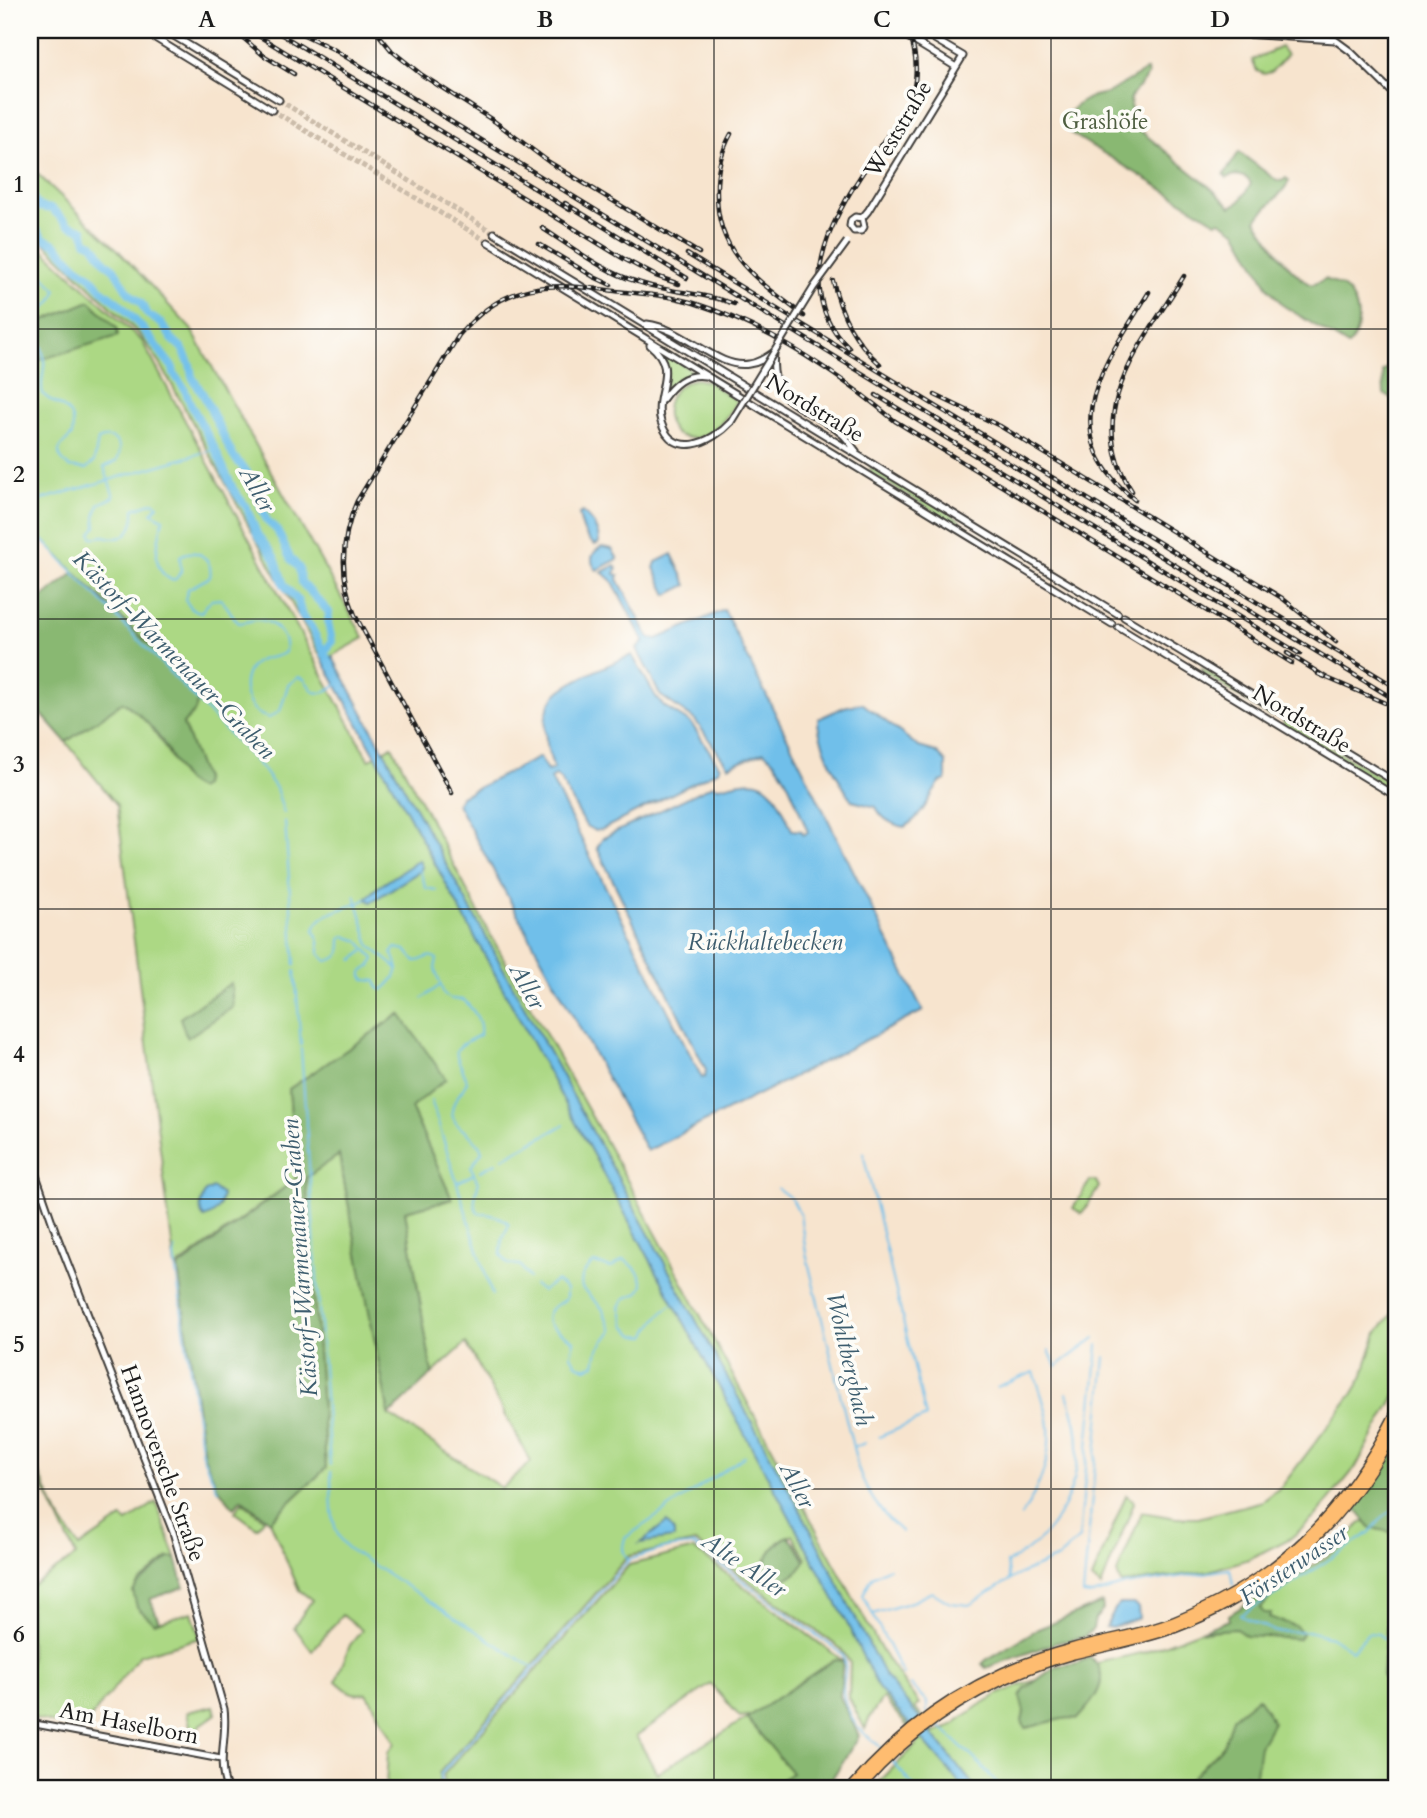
<svg xmlns="http://www.w3.org/2000/svg" width="1427" height="1818" viewBox="0 0 1427 1818" font-family="Cardo,serif">
  <style>
    .green { fill: #acd884; stroke: #647a50; stroke-width: 2; fill-rule: evenodd }
    .forest { fill: #89b872; stroke: #526a47; stroke-width: 2 }
    .water { fill: #6fbfea; stroke: #466e83; stroke-width: 2 }
    .lines { fill: none; stroke-linecap: round; stroke-linejoin: round }
    .stream { stroke: #6fbfea; stroke-width: 2 }
    .river { stroke: #6fbfea; stroke-width: 8 }
    .minor-tunnel { stroke: #cbbcaa; stroke-width: 5; stroke-dasharray: 5 2.5; stroke-linecap: butt }
    .minor-casing { stroke: #3d3a37; stroke-width: 9 }
    .highway-casing { stroke: #3d3a37; stroke-width: 11 }
    .minor { stroke: #fff; stroke-width: 5 }
    .highway { stroke: #febc70; stroke-width: 8 }
    .rail-casing { stroke: #1c1c1c; stroke-width: 4.5 }
    .rail { stroke: #fdfcf7; stroke-width: 2; stroke-dasharray: 5; stroke-linecap: butt }
    .minor-bridge-casing { stroke: #3d3a37; stroke-width: 9; stroke-linecap: butt }
    .minor-bridge { stroke: #fff; stroke-width: 5 }
    .grid { fill: none; stroke: #1c1c1c; stroke-width: 2; stroke-opacity: 0.55 }
    .labels { text-anchor: middle; dominant-baseline: central; stroke-width: 7; stroke-linejoin: round; paint-order: stroke }
    .park-label { font-size: 23px; fill: #4e5e40; stroke: #fdfcf7 }
    .street-label { font-size: 23px; fill: #1c1c1c; stroke: #fdfcf7 }
    .water-label { font-size: 24px; font-style: italic; fill: #3d5d6e; stroke: #fdfcf7 }
    .neatline { fill: none; stroke: #1c1c1c; stroke-width: 2.5 }
    .grid-label { font-size: 23px; text-anchor: middle; font-weight: bold; fill: #1c1c1c }
  </style>
  <rect width="100%" height="100%" fill="#fdfcf7"/>
  <filter id="ink" filterUnits="userSpaceOnUse"><feTurbulence type="fractalNoise" baseFrequency=".0143" numOctaves="2"/><feDisplacementMap in="SourceGraphic" scale="14" xChannelSelector="R" yChannelSelector="G"/><feConvolveMatrix kernelMatrix="1 2 1 2 8 2 1 2 1" color-interpolation-filters="sRGB"/></filter>
  <filter id="wash" filterUnits="userSpaceOnUse"><feTurbulence type="fractalNoise" baseFrequency=".00686" numOctaves="4" result="noise"/><feDisplacementMap in="SourceGraphic" scale="28" xChannelSelector="R" yChannelSelector="G"/><feGaussianBlur stdDeviation="1.57" result="paint"/><feColorMatrix in="noise" values="0 0 0 0 0 0 0 0 0 0 0 0 0 0 0 0 0 1.4 0 .05"/><feComposite in="paint" operator="in"/></filter>
  <g filter="url(#wash)">
    <rect width="100%" height="100%" fill="#f7e4ce"/>
    <path class="green" d="M1281 47 1287 55 1271 72 1264 74 1257 71 1252 60Z
      M30 167 117 249 191 329 364 638 323 661 161 365 141 336 30 229Z
      M30 237 142 341 369 760 392 746 485 925 627 1180 883 1653 919 1704 915 1708 934 1733 948 1728 978 1706 999 1694 1033 1681 1066 1677 1097 1665V1663L1145 1652 1200 1631 1206 1632 1225 1629 1284 1588 1293 1579 1338 1549 1359 1524 1389 1510 1397 1521 1389 1687 1397 1701V1788H873L920 1741 883 1698 871 1715 865 1729 849 1698 850 1663 841 1649 695 1542 630 1556 625 1560 439 1773 440 1788H393L386 1786 388 1752 395 1743 367 1693C352 1696 347 1691 336 1681L350 1645 362 1630 342 1615 312 1651 294 1627 312 1600 299 1590 270 1521 326 1468 306 1177 339 1155 389 1415 502 1488 531 1462 466 1343 432 1374 405 1211 452 1199 411 1108 400 1014 289 1089 296 1179 175 1268 117 805 66 742 122 702C151 719 166 748 181 776L204 779 183 724 140 636 30 528ZM793 1535 806 1559C798 1574 783 1583 767 1583L764 1563 779 1541Z
      M663 351 694 372 679 378 664 393 668 373Z
      M696 379 708 382 737 401C723 424 705 448 676 434 657 414 669 383 696 379Z
      M874 467 960 520 962 524 958 526 871 473 870 468Z
      M1202 668 1273 711V715L1269 716 1203 673Z
      M1284 719 1397 787V794L1283 725Z
      M1090 1181H1096L1099 1187 1082 1214 1073 1208Z
      M1397 1308V1392L1356 1467 1315 1517 1291 1538 1249 1559 1209 1571 1121 1584 1117 1573 1142 1512 1176 1518H1198L1263 1501 1282 1486 1353 1393 1362 1378 1377 1333Z
      M30 1453 58 1515 79 1547 122 1518 127 1522 156 1502 176 1558H169L138 1584 146 1615 154 1623 192 1612 200 1638 140 1655 82 1729 30 1718V1587L76 1556 30 1458Z
      M1126 1495 1133 1500 1134 1503 1101 1587 1092 1579Z
      M242 1502 264 1519 257 1528 235 1512Z
      M694 1549 843 1661 833 1660 752 1715 740 1717 711 1684 636 1736 657 1773 747 1718 793 1774 768 1788H444L443 1775 629 1565Z
      M214 1706 216 1714 199 1726 197 1730H191L187 1712Z"/>
    <path class="forest" d="M1147 70 1148 75 1130 98 1132 124 1211 188 1231 207 1240 201 1251 184C1247 175 1235 173 1227 178L1224 175 1239 152 1276 180 1282 181 1286 178 1289 181C1283 195 1265 206 1256 220 1273 244 1285 270 1312 285L1325 279C1330 281 1336 283 1341 286 1360 298 1364 330 1348 346L1284 306 1269 289 1237 232 1220 221 1216 222 1069 132 1062 121C1071 107 1089 94 1106 94Z
      M90 301 117 328 118 336 30 363V326Z
      M1397 360V402L1384 394 1383 372Z
      M74 573 164 659 199 698 195 711 183 724 204 779 203 786 198 789C178 781 174 758 162 741 151 726 139 712 123 702L66 742 30 701V607Z
      M231 983 233 1007 187 1038 180 1018Z
      M400 1014 446 1079 411 1108 452 1199 405 1211 432 1374 389 1415 339 1155 306 1178 326 1468 270 1521 241 1499 234 1508 217 1487 204 1456 178 1268 296 1179 289 1089Z
      M1397 1442V1701L1382 1675 1396 1533 1371 1528 1356 1510Z
      M788 1536 796 1545 805 1561C799 1575 781 1583 767 1583L761 1579C764 1561 771 1545 788 1536Z
      M169 1558H176L184 1587 150 1599 159 1621 154 1623 137 1607 133 1592 138 1584Z
      M1285 1579H1293C1287 1586 1279 1588 1273 1594 1268 1600 1266 1604 1260 1608L1264 1613H1271L1269 1617 1296 1626 1303 1633 1298 1639 1246 1636 1236 1629 1200 1631 1229 1620V1615Z
      M1102 1603 1103 1610 1095 1619 1093 1629 1084 1637 1055 1643 986 1668 982 1664 986 1660 1038 1629Z
      M1090 1657C1115 1677 1093 1702 1077 1719 1065 1715 1040 1726 1025 1728L1022 1721 1024 1712 1020 1697 1025 1689 1056 1666 1077 1663Z
      M834 1660 843 1661 840 1696 859 1736 826 1788H768L792 1773 747 1718Z
      M1258 1697 1273 1722 1260 1746 1255 1781 1245 1774 1233 1788H1187L1186 1783 1224 1745 1232 1718Z"/>
    <path class="water" d="M583 512C592 521 599 529 599 543L595 545C583 536 582 527 579 514Z
      M602 547 612 549 618 559 597 570C588 561 592 551 602 547Z
      M672 554 687 585 667 595 654 568 656 562Z
      M615 565 617 568 615 574 619 575 618 579 649 638 657 639 724 610 923 1011 647 1151 457 804 461 796 540 757 547 771 554 769C546 746 538 718 555 696 565 682 615 662 632 655L656 697 664 706 691 723 720 767 719 770 603 829 595 831 586 826 560 779 556 776 551 779 702 1078 705 1077 706 1070 597 848 603 838 713 785 718 787C729 785 746 779 757 782 776 786 785 815 792 830L802 831 803 835 808 832C796 805 788 770 764 752L728 766 695 720 660 695 637 649 644 641 613 582 602 572Z
      M332 656 806 1521 885 1676 976 1788H964L878 1688 843 1615 389 779 323 661Z
      M862 703 919 747 936 752 946 762V780L940 782C928 799 923 817 904 827 891 824 882 819 876 807L852 801C840 783 817 741 818 719L844 707Z
      M419 860 422 867 420 871 371 902 366 899 374 890Z
      M213 1188 222 1195C220 1207 217 1214 204 1218 198 1210 201 1201 205 1192Z
      M667 1522 674 1532V1538L640 1543Z
      M1118 1604H1133L1138 1607 1139 1618 1112 1628 1105 1627Z"/>
    <g class="lines">
      <path class="stream" d="M30 271 40 273 56 289C55 306 37 309 32 324 36 335 43 345 44 358 46 370 39 381 43 394 57 409 77 405 72 435 62 447 50 450 69 467L86 469 94 462 98 440C114 432 125 446 117 461L104 467 114 497 99 504 95 517 96 527 91 533 92 537C95 538 99 537 103 536 109 536 108 538 114 538 130 539 135 522 134 509L154 502 158 505 152 513 163 519C159 541 148 567 171 580L176 579 181 571 180 556C196 546 214 559 210 577L188 589 185 599 191 609 201 612 211 600 220 599C229 606 231 616 239 623 245 623 250 620 257 620 274 620 288 636 285 652 276 660 264 655 254 664 236 681 246 713 269 718L280 711 288 685 298 677 304 679 314 692 322 693 337 685
        M206 452 215 449
        M30 503 202 453
        M30 527 260 766 276 788 284 813
        M285 821 295 965
        M420 871 426 888 436 890
        M355 895 370 946 398 969
        M366 899C350 910 319 910 314 930L319 941V953L326 961C341 959 341 952 341 939L345 936 359 941 374 959 371 966 362 972V976L366 980 376 981 378 988 383 990C397 978 402 970 392 953L395 948 406 950 415 961C424 962 427 952 437 959L435 968 444 995 451 999 464 1000C474 1011 482 1020 480 1035 445 1051 457 1052 467 1081 464 1091 455 1097 453 1106 446 1129 479 1133 482 1152L471 1167 478 1183C477 1196 471 1199 478 1213 488 1214 505 1216 509 1225L502 1239 501 1255 508 1264 520 1265 529 1278
        M353 960 364 951
        M295 971 301 1045
        M423 998 439 986
        M301 1049 330 1465
        M431 1100 492 1295
        M863 1153 926 1417 879 1437
        M503 1158 564 1125
        M480 1171 496 1163
        M458 1182 474 1174
        M777 1188 792 1199 800 1214 806 1253 858 1468C868 1495 881 1514 902 1532
        M175 1249 174 1257 202 1455 218 1491
        M534 1285 542 1291 556 1281 566 1289V1298C562 1303 556 1304 552 1308 536 1326 566 1333 574 1341L571 1355 576 1364 586 1368 595 1364 598 1349 612 1331 602 1308 582 1288C579 1276 585 1270 594 1263L611 1268 623 1260C634 1264 641 1274 643 1285 639 1296 632 1294 624 1299L620 1307 625 1325 634 1335 646 1336C653 1324 661 1311 673 1304
        M1049 1350 1056 1367 1095 1338
        M1105 1357 1083 1594 1092 1595 1126 1585 1230 1569 1233 1585
        M997 1387 1034 1372C1039 1387 1045 1404 1048 1419 1054 1455 1039 1488 1021 1517
        M853 1448 865 1443
        M331 1472C332 1497 328 1529 347 1548L532 1667
        M629 1560C622 1553 622 1547 625 1538L745 1456
        M889 1568 872 1577 863 1595 903 1675
        M1010 1580 1007 1563C1057 1537 1086 1482 1076 1425 1074 1414 1070 1404 1067 1393
        M873 1614 914 1601 932 1592 950 1603 969 1605 1020 1574 1058 1558 1079 1539 1098 1345
        M1240 1615 1280 1592 1369 1533 1384 1516 1397 1508
        M1241 1616 1276 1632 1308 1631 1331 1637 1352 1651 1368 1633 1378 1634 1397 1648
        M911 1685 927 1702V1712
        M935 1722 982 1766 1000 1787
        M892 1761 915 1788
        M441 1788 440 1775 629 1560 666 1548 694 1545 841 1653C851 1667 840 1683 844 1698 847 1707 855 1727 863 1733 872 1739 876 1742 884 1751
        M994 1788H1001"/>
      <path class="river" d="M30 194 39 207 52 209 69 225 83 230 86 241 93 244 106 263 114 269 129 293 141 303 147 314 162 324 172 339 182 348 190 365 192 377 204 396 233 456 247 472 248 484 257 496 267 521 277 530 290 558 299 568 301 582 329 612 328 623 332 641 324 654
        M30 222 43 238 55 244 76 266 90 276 103 291 120 304 143 329 173 368 174 374 184 388 191 405 215 449 233 489 247 508 257 534 275 558 284 585 298 601 302 616 311 627 331 666"/>
    </g>
  </g>
  <g filter="url(#ink)">
    <g class="lines">
      <path class="minor-tunnel" d="M279 100 494 233
        M272 110 488 242"/>
      <g class="minor-casing">
        <path id="minor" d="M142 30 272 110
          M164 30 279 100
          M896 30 956 67
          M1233 30 1243 34 1335 40 1350 51 1397 97
          M854 231 850 226 851 220 855 217 862 218 868 211 963 56 919 30
          M854 231H861L864 227 862 218
          M494 233 1118 614
          M488 242 1112 624
          M647 324C684 328 718 370 749 364 759 363 767 357 774 352
          M650 345C681 370 652 393 661 422 673 460 712 443 731 422
          M774 353C768 408 809 405 842 434 847 438 851 445 856 451
          M662 400C673 385 685 373 705 376
          M1124 617 1397 783
          M1118 627 1397 797
          M30 1158 57 1236 173 1532 224 1709C228 1736 216 1762 227 1788
          M30 1723 221 1759"/>
      </g>
      <g class="highway-casing">
        <path id="highway" d="M851 1788C910 1719 984 1671 1072 1648 1106 1639 1142 1634 1175 1621 1282 1578 1346 1511 1397 1410
          M860 1788C917 1722 989 1678 1072 1655 1106 1646 1142 1640 1175 1628 1276 1590 1347 1520 1397 1426"/>
      </g>
      <use href="#minor" class="minor"/>
      <use href="#highway" class="highway"/>
      <g class="rail-casing">
        <path id="rail" d="M234 30 263 55 294 74
          M249 30 624 259 656 276 679 284
          M274 30 570 210
          M294 30 333 49 1397 701
          M375 30 392 51 422 75 494 121 549 162 699 253
          M731 134C720 154 716 173 717 196 718 258 760 281 804 316
          M565 203 687 278
          M542 228C572 247 603 272 638 282 669 293 703 292 734 304
          M539 244 594 277 611 285
          M687 254 1397 688
          M833 281C841 315 854 341 880 364
          M849 348C784 285 840 206 880 147 893 128 908 111 914 87 918 68 915 48 908 30
          M876 395 1300 654
          M935 395 1000 426 1282 598 1336 642
          M1132 491C1080 412 1143 343 1184 276
          M1135 500C1049 431 1106 363 1149 292
          M1287 653 1327 678
          M1318 674 1385 703
          M452 793 355 615C339 577 341 538 357 501L459 335C506 281 549 282 615 291 641 294 669 295 694 303 769 327 835 371 895 421L1292 663"/>
      </g>
      <use href="#rail" class="rail"/>
      <g class="minor-bridge-casing">
        <path id="minor-bridge" d="M731 422 814 287 847 242"/>
      </g>
      <use href="#minor-bridge" class="minor-bridge"/>
    </g>
  </g>
  <path class="grid" d="M376 30V1788M714 30V1788M1051 30V1788M30 329H1397M30 619H1397M30 909H1397M30 1199H1397M30 1489H1397"/>
  <g class="labels">
    <g class="park-label">
      <text x="1105" y="121">Grashöfe</text>
    </g>
    <g class="street-label">
      <text transform="translate(898 129) rotate(-59)">Weststraße</text>
      <text transform="translate(815 408) rotate(31)">Nordstraße</text>
      <text transform="translate(1302 719) rotate(31)">Nordstraße</text>
      <text transform="translate(163 1463) rotate(70)">Hannoversche Straße</text>
      <text transform="translate(129 1723) rotate(11)">Am Haselborn</text>
    </g>
    <g class="water-label">
      <text transform="translate(257 489) rotate(60)">Aller</text>
      <text transform="translate(174 655) rotate(46)">Kästorf-Warmenauer-Graben</text>
      <text x="765" y="942">Rückhaltebecken</text>
      <text transform="translate(527 986) rotate(61)">Aller</text>
      <text transform="translate(300 1258) rotate(-94)">Kästorf-Warmenauer-Graben</text>
      <text transform="translate(849 1359) rotate(77)">Wohltbergbach</text>
      <text transform="translate(797 1485) rotate(62)">Aller</text>
      <text transform="translate(744 1565) rotate(34)">Alte Aller</text>
      <text transform="translate(1294 1565) rotate(-34)">Försterwasser</text>
    </g>
  </g>
  <rect width="1427" height="1818" fill="none" stroke="#fdfcf7" stroke-width="77"/>
  <rect x="38" y="38" width="1350" height="1742" class="neatline"/>
  <g class="grid-label">
    <text x="207" y="27">A</text>
    <text x="545" y="27">B</text>
    <text x="882" y="27">C</text>
    <text x="1220" y="27">D</text>
    <text x="19" y="192">1</text>
    <text x="19" y="482">2</text>
    <text x="19" y="772">3</text>
    <text x="19" y="1062">4</text>
    <text x="19" y="1352">5</text>
    <text x="19" y="1642">6</text>
  </g>
</svg>
